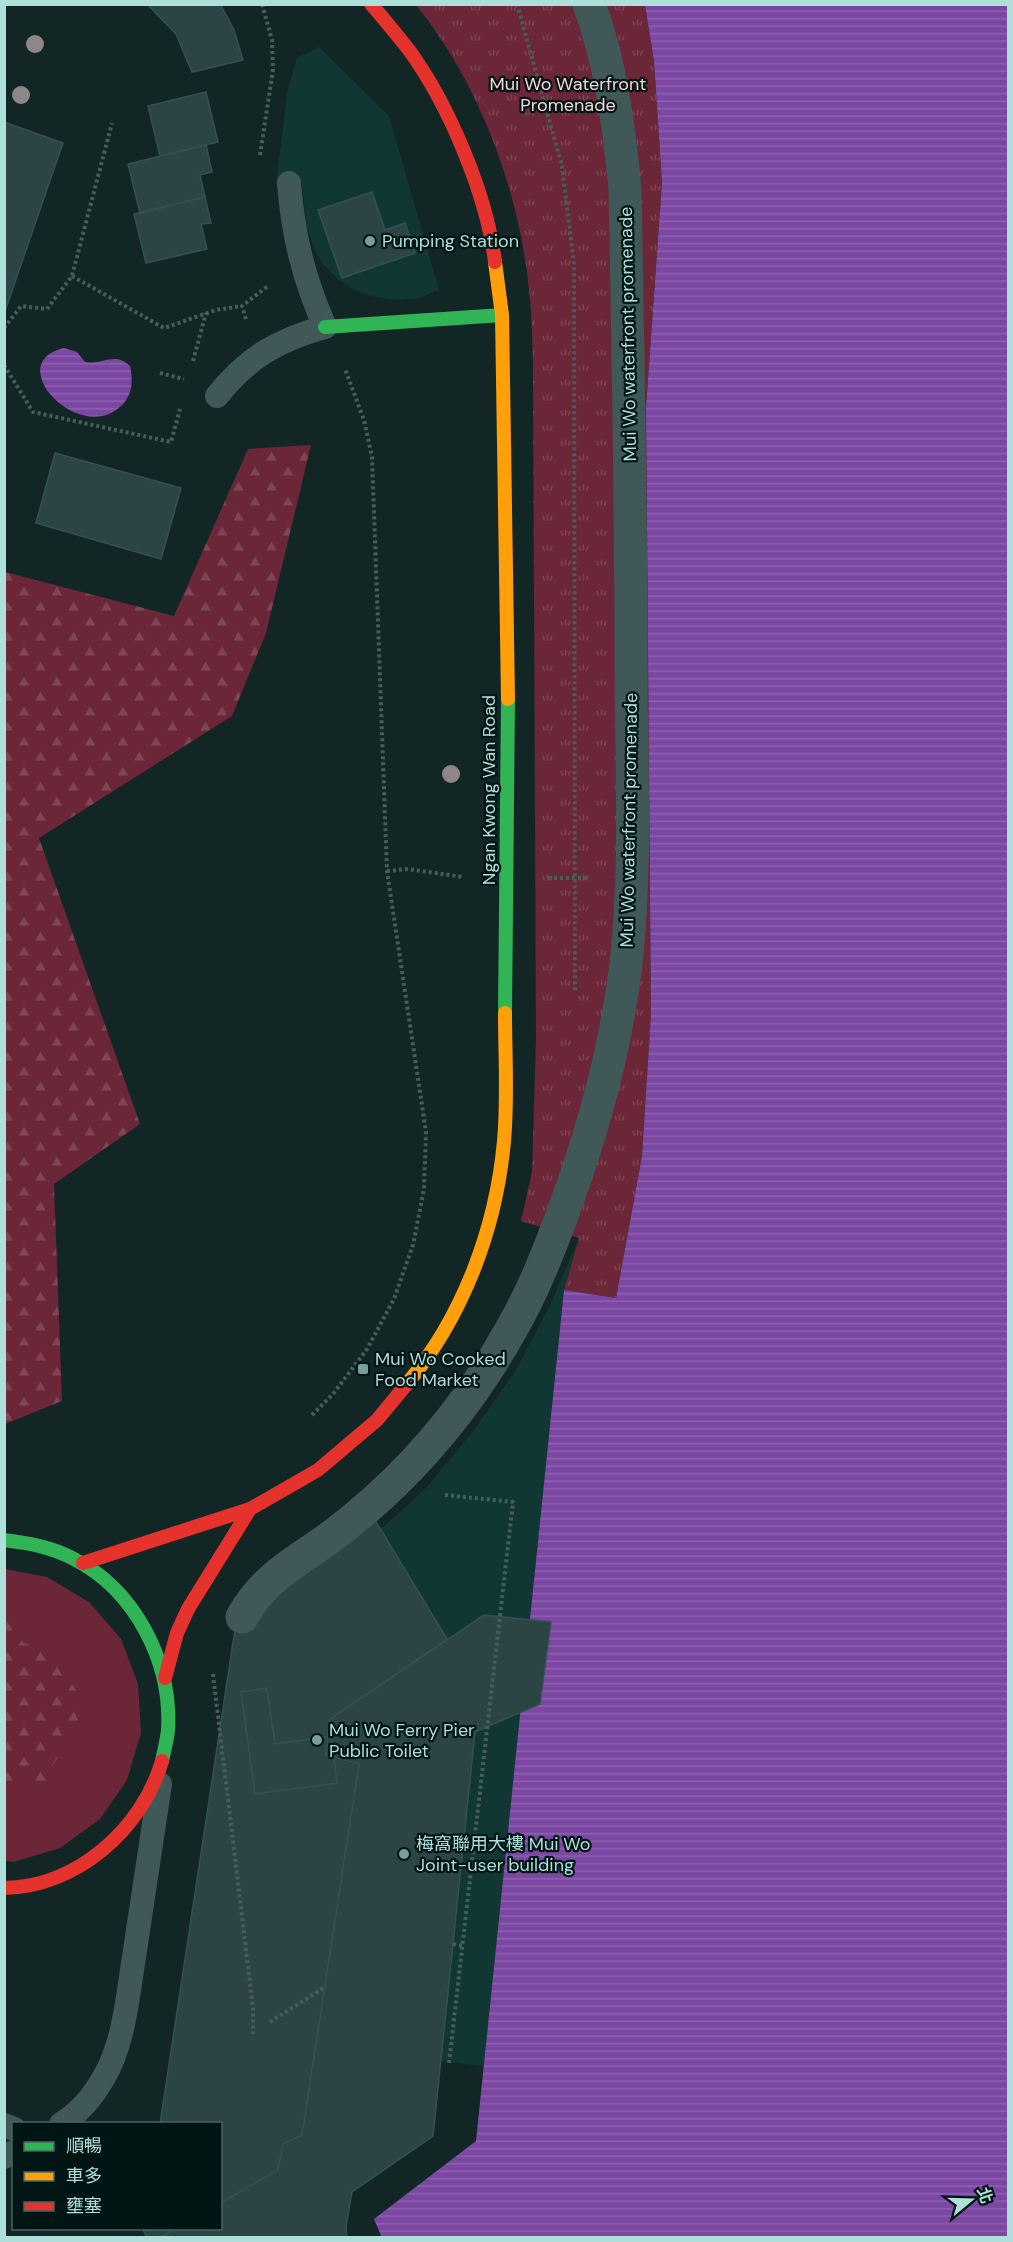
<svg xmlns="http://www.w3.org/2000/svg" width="1013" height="2242" viewBox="0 0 1013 2242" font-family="'DM Sans','Noto Sans TC',sans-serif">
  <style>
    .built { fill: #113735 }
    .grass { fill: #6b2637 }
    .forest { fill: url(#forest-firs) }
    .park { fill: url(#park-tufts) }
    .water { fill: url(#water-rules) }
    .building { fill: #2d4445; stroke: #315254; stroke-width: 1.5 }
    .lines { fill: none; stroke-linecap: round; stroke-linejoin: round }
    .path { stroke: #475d5b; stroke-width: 4; stroke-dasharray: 3 3; stroke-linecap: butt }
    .lane { stroke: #405857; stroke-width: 24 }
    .street { stroke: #405857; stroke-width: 33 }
    .fast { stroke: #30b455; stroke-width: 14 }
    .slow { stroke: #ff9f0a; stroke-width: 14 }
    .jam { stroke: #e5322d; stroke-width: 14 }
    .tree { fill: #8f8688 }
    .poi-dot { fill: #779f9b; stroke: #001514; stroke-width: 2 }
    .labels { text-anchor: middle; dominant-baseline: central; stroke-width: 4.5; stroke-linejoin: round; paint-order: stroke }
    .park-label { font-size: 18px; fill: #f6d4d9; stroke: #001514 }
    .poi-label { font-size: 18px; fill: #aedfdb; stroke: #001514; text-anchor: start }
    .street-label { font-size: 18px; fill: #aedfdb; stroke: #001514 }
  </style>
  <defs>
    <pattern id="forest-firs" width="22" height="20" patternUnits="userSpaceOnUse" patternTransform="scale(1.5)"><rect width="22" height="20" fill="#6b2637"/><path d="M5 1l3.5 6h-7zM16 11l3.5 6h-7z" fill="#7e4553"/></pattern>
    <pattern id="park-tufts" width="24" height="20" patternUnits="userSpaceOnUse" patternTransform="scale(1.5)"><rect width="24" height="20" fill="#6b2637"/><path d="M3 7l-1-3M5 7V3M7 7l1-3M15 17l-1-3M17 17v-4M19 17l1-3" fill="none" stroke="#7e4553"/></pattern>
    <pattern id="water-rules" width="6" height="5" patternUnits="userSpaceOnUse" patternTransform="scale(1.5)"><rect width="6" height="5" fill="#7c47a3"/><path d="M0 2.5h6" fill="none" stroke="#8c61af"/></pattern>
  </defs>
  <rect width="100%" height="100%" fill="#122725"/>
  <path class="built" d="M319 47 389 116 439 290 419 298 397 300 375 297 354 290 337 278 322 263 313 245 306 225 302 182 276 184 288 88 297 58Z
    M579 1238 564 1290 484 2066 437 2061 259 1608 347 1556 388 1523 427 1487 474 1430 516 1370 550 1305Z"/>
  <path class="grass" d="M5 1569 47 1577 89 1602 121 1639 138 1684 141 1733 127 1780 100 1819 60 1848 14 1862 5 1861Z"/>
  <path class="forest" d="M311 445 266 633 232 716 39 838 140 1124 54 1184 62 1401 5 1424V572L174 616 248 449Z
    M5 1619 22 1642 48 1653 60 1664 77 1692 84 1718 73 1739 53 1764 52 1780 5 1791Z"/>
  <path class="park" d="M416 5H645L654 61 662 183 646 408 651 1014 642 1156 616 1298 564 1290 579 1238 521 1221 532 1172 536 1039 533 363C532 339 532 314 529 290 519 189 479 83 416 5Z"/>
  <path class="water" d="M645 5H1008V2237L382 2238 374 2219 476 2141 564 1290 616 1298 642 1156 651 1014 646 408 662 183 654 61Z
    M64 348 77 352 85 362C103 365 115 351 130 366 133 380 133 394 122 405 81 447 0 363 64 348Z"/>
  <path class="building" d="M147 4H220L234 30 243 60 192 72 176 34Z
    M206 92 218 142 160 156 148 106Z
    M4 122 63 143 4 314Z
    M206 145 212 172 200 175 205 197 140 213 128 164Z
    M372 192 385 230 405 223 415 253 342 278 318 210Z
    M205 197 211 223 201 224 207 249 146 263 134 214Z
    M55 453 181 488 161 559 36 523Z
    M372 1515 447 1639 329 1720 326 1755 359 1764 302 2135 283 2144 278 2170 220 2203V2124H160L239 1603Z
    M484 1615 551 1622 540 1704 475 1732 433 2136 352 2192 346 2226 347 2238H160L176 2228H220V2203L278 2170 283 2144 302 2135 359 1764 326 1755 329 1720Z
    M267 1688 275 1744 331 1736 337 1783 255 1794 241 1692Z
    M142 2228H176L160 2238H147Z"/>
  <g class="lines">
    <path class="path" d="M517 4 562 166 574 264 575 992
      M260 155 273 70 272 40 262 4
      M72 276 164 328 216 310 242 306
      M246 319 242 306 268 286
      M4 328 21 306 47 309 72 276 112 123
      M193 361 206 313
      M4 365 33 412 171 442 180 409
      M160 373 184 379
      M387 871 408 869 463 877
      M548 878H589
      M312 1415 333 1394 367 1349 394 1299 413 1245 424 1189 426 1132 387 871 372 457 364 420 345 369
      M445 1495 513 1502 449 2063
      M213 1674 253 2008V2034
      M453 1944 462 1946
      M270 2022 325 1987"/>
    <path class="lane" d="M217 396C248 357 278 340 325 327 304 279 293 236 289 183
      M61 2124C79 2113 94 2095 104 2077 124 2044 128 1994 134 1957 143 1899 151 1841 160 1784
      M4 2125 14 2129
      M4 2157 14 2152"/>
    <path class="street" d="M242 1617C264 1578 293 1564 328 1539 345 1527 361 1513 377 1499 431 1450 476 1393 512 1328 534 1290 550 1248 565 1207 594 1128 616 1047 626 964 637 863 631 760 631 659 631 502 628 345 625 189 619 127 611 63 589 4"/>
    <path class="fast" d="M325 327 502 315
      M505 1013 508 699
      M4 1540C28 1543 52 1547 74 1559 135 1590 172 1662 168 1730 167 1740 164 1751 162 1761"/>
    <path class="slow" d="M495 262 502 315 508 699
      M406 1385C463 1317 496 1229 504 1141 508 1099 505 1055 505 1013"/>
    <path class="jam" d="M371 4C384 19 397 35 409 50 449 105 487 195 495 262
      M83 1563 250 1509 318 1470 377 1420 406 1385
      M165 1678 177 1633 188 1609 250 1509
      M4 1888C77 1887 142 1829 162 1761"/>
  </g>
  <g class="tree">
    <circle cx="35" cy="44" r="9"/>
    <circle cx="21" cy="95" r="9"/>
    <circle cx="451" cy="774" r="9"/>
  </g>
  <g class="poi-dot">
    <circle cx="370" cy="241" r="6"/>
    <rect x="357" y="1363" width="12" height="12" rx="3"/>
    <circle cx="317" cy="1740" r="6"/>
    <circle cx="404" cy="1854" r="6"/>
  </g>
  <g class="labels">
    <g class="park-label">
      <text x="568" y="84">Mui Wo Waterfront<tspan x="568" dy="21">Promenade</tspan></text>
    </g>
    <g class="poi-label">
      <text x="382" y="241">Pumping Station</text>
      <text x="375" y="1359">Mui Wo Cooked<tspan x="375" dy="21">Food Market</tspan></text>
      <text x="329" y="1730">Mui Wo Ferry Pier<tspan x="329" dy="21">Public Toilet</tspan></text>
      <text x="416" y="1844">梅窩聯用大樓 Mui Wo<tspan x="416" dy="21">Joint-user building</tspan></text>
    </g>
    <g class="street-label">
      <text transform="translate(628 334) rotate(-91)">Mui Wo waterfront promenade</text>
      <text transform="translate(489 790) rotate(-90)">Ngan Kwong Wan Road</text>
      <text transform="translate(629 820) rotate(-89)">Mui Wo waterfront promenade</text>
    </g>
  </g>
  <rect width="1013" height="2242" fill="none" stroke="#aedfdb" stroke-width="12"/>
  <rect x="12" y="2122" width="210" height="108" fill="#001514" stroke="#466664" stroke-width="1.5"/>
  <rect x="24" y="2142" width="30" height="9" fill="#30b455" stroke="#466664" stroke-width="1.5"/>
  <text x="66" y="2152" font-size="18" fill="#aedfdb">順暢</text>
  <rect x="24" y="2172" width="30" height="9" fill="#ff9f0a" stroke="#466664" stroke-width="1.5"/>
  <text x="66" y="2182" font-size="18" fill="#aedfdb">車多</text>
  <rect x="24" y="2202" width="30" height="9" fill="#e5322d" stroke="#466664" stroke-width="1.5"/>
  <text x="66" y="2212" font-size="18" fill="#aedfdb">壅塞</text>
  <g transform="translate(971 2200) rotate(71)" stroke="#001514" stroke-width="4.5" paint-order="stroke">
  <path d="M0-4.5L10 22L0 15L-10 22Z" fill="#aedfdb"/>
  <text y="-9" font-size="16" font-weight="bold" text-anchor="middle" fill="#aedfdb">北</text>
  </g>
</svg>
